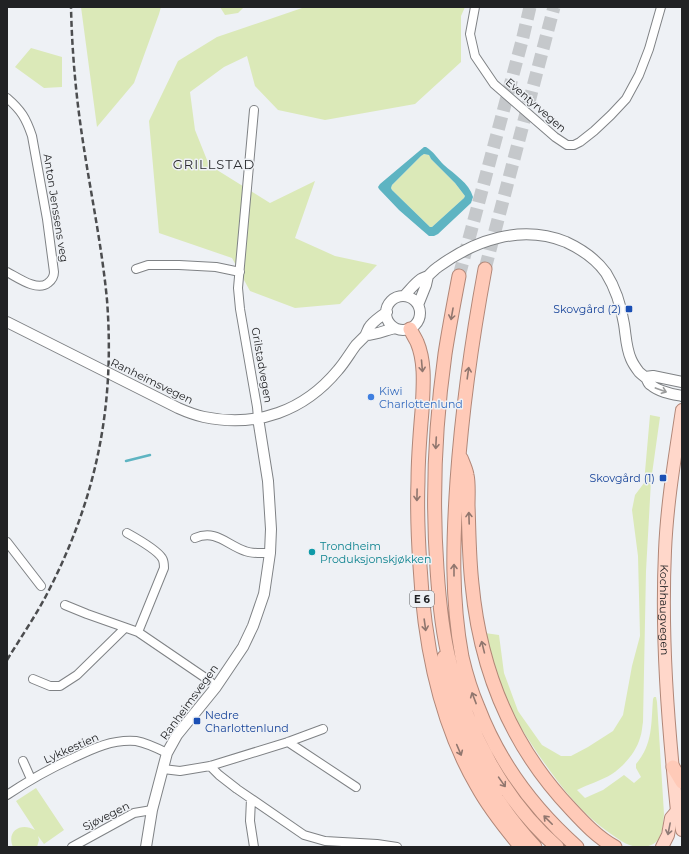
<svg xmlns="http://www.w3.org/2000/svg" width="689" height="854" viewBox="0 0 689 854" font-family="Montserrat,sans-serif">
  <style>
    .green { fill: #dbe9b8 }
    .water { fill: #5eb4c2; fill-rule: evenodd }
    .lines { fill: none; stroke-linecap: round; stroke-linejoin: round }
    .stream { stroke: #5eb4c2; stroke-width: 2.5 }
    .trunk-tunnel { stroke: #c5c8cb; stroke-width: 13; stroke-dasharray: 13 6; stroke-linecap: butt }
    .minor-casing { stroke: #7f8285; stroke-width: 10 }
    .tertiary-casing { stroke: #7f8285; stroke-width: 12 }
    .primary-casing { stroke: #b18778; stroke-width: 14 }
    .trunk-casing { stroke: #b18778; stroke-width: 15 }
    .minor { stroke: #fff; stroke-width: 8 }
    .tertiary { stroke: #fff; stroke-width: 10 }
    .primary { stroke: #ffd7ca; stroke-width: 12 }
    .trunk { stroke: #ffcab8; stroke-width: 13 }
    .rail { stroke: #4c4d4f; stroke-width: 2.5; stroke-dasharray: 6 3; stroke-linecap: butt }
    .oneway { stroke: #90766e }
    .oneway2 { stroke: #9b9c9c }
    .oneway3 { stroke: #907c77 }
    .transit-dot { fill: #1a4fb4; stroke: #eef1f5; stroke-width: 1.5 }
    .shop-dot { fill: #3f7fe0; stroke: #eef1f5; stroke-width: 1.5 }
    .culture-dot { fill: #0f9aa8; stroke: #eef1f5; stroke-width: 1.5 }
    .labels { text-anchor: middle; dominant-baseline: central; stroke-width: 3; stroke-linejoin: round; paint-order: stroke }
    .shield { fill: #eef1f5; stroke: #5e6063; stroke-width: 1 }
    .shield-label { font-size: 10px; font-weight: bold; fill: #212224 }
    .street-label { font-size: 11px; fill: #212224; stroke: #eef1f5 }
    .transit-label { font-size: 11px; fill: #164399; stroke: #eef1f5; text-anchor: end }
    .shop-label { font-size: 11px; fill: #366cbe; stroke: #eef1f5; text-anchor: start }
    .culture-label { font-size: 11px; fill: #0d838f; stroke: #eef1f5; text-anchor: start }
    .quarter-label { font-size: 13px; letter-spacing: 1px; fill: #2b2d30; stroke: #eef1f5 }
  </style>
  <rect width="100%" height="100%" fill="#eef1f5"/>
  <path class="green" d="M81 7H161L159 14 134 83 97 127Z
    M220 7H244L238 13 225 15Z
    M305 7H465L461 16V62L415 104 325 120 278 110 255 86 247 56 224 67 190 92 195 130 209 165 270 203 315 181 295 238 335 256 377 265 340 304 295 308 250 291 232 258 159 233 149 121 178 61 217 37Z
    M31 48 62 57V87L44 88 15 67Z
    M424 154 429 155 431 159 455 183 465 196 464 198 432 227H430L392 190 391 188 392 185 421 156Z
    M650 415 660 417 651 481 646 571 643 722C642 727 642 733 640 738 636 752 624 766 612 774 601 781 588 784 577 790L585 798 603 790 624 775 634 783 641 777 636 768V764C653 744 651 724 653 699L654 697H656L657 702 664 814C663 822 663 834 657 841 653 845 647 847 641 847 629 847 621 841 611 834 580 813 559 784 538 754 530 742 522 730 515 718 499 692 493 662 485 633L499 635 504 673 518 711 542 745 561 756H571L588 747 613 731 623 715 632 666 640 636 638 556 632 510 635 495 644 483Z
    M36 788 64 830 44 844 38 836 39 840 37 847H13C6 831 21 822 35 830L16 801Z"/>
  <path class="water" d="M424 147H426C433 151 438 159 444 165 454 174 469 183 473 197L471 203 438 234 434 236H429L422 230 399 210 379 189 378 187 380 184ZM424 154 429 155 431 159 455 183 465 196 464 198 432 227H430L392 190 391 188 392 185 421 156Z"/>
  <g class="lines">
    <path class="stream" d="M126 461 150 455"/>
    <path class="trunk-tunnel" d="M485 269 554 7
      M459 276 522 41 530 7"/>
    <g class="minor-casing">
      <path id="minor" d="M475 7 470 34 475 56 494 84 555 137 567 145H574L580 142 594 131 611 115 626 99 639 75 649 49 661 7
        M7 98C21 110 26 118 32 136L47 219 54 272C54 277 52 280 48 283 37 292 17 277 7 272
        M254 110 238 288 240 309 257 407 258 418
        M136 269 148 265H179L216 267 240 272
        M127 533C136 538 157 550 162 558 164 561 164 564 164 568L138 632
        M195 538C216 529 227 545 245 551 252 554 262 553 270 553
        M7 542 41 586
        M65 605 87 614 138 632 207 679 216 687
        M33 679 50 686H60L77 675 125 628
        M288 742 356 787
        M23 761 31 779
        M210 766 219 775 237 789 304 835 325 841 377 844 397 847
        M163 769 180 771 210 766 288 742 323 729
        M7 795C28 781 49 769 71 759 92 749 112 739 136 741 147 743 157 748 167 753
        M251 799 250 821 254 847
        M72 847 134 813 152 810"/>
    </g>
    <g class="tertiary-casing">
      <path id="tertiary" d="M404 296C409 291 415 283 421 279 424 277 427 277 429 275 432 272 435 269 438 267 475 240 521 224 566 242 581 249 596 259 606 273 616 289 621 305 624 324 626 336 626 348 631 359 633 364 636 368 639 372 641 374 644 376 646 378 648 380 648 384 651 385 659 392 672 394 682 396
        M386 313a17 17 0 1 1 34 0a17 17 0 1 1-34 0Z
        M418 305 426 285 428 276
        M7 322 178 408C187 412 195 415 204 417 257 428 304 411 338 370 345 362 350 353 356 345 359 342 362 339 365 336 367 333 368 328 370 326 375 320 381 316 387 312
        M366 335C376 335 386 330 395 328
        M645 377 653 376 682 382
        M146 847 152 810 167 753 177 735 216 687 243 647 253 626 264 594 270 553 271 529 268 481 258 418"/>
    </g>
    <g class="primary-casing">
      <g id="primary">
        <path id="s1" d="M682 410C675 457 667 503 665 551 661 638 668 724 677 811L680 818 682 830"/>
        <path d="M662 847 668 835 671 818 677 811"/>
      </g>
    </g>
    <g class="trunk-casing">
      <path id="trunk" d="M485 269C472 339 462 410 457 481 453 540 451 598 462 657 466 674 471 691 478 707 499 762 533 808 577 847
        M459 276C454 302 449 328 445 354 435 425 432 498 437 569 439 600 442 632 450 663 468 731 503 800 557 847
        M410 329C412 333 415 338 417 342 426 363 423 389 422 411 420 434 418 458 418 481 417 509 418 537 420 566 424 642 438 719 477 786 489 808 505 828 521 847
        M461 458C463 463 466 469 467 475 469 483 468 496 468 505 469 531 469 558 472 584 480 670 511 746 571 809 584 823 598 838 615 847
        M444 657C444 665 443 674 445 682 446 691 450 699 453 708 470 759 498 807 535 847
        M673 767 682 782"/>
    </g>
    <use href="#minor" class="minor"/>
    <use href="#tertiary" class="tertiary"/>
    <use href="#primary" class="primary"/>
    <use href="#trunk" class="trunk"/>
    <path class="rail" d="M7 660C21 637 37 614 49 590 97 496 115 405 107 300 102 247 91 195 83 142 76 97 72 52 71 7"/>
  </g>
  <defs><path id="oneway-shaft" d="M-6 0H5M1.5-3L5.5 0L1.5 3" fill="none" stroke-width="1.6" stroke-linecap="round" stroke-linejoin="round"/></defs>
  <g class="oneway">
    <use href="#oneway-shaft" transform="translate(452 314) rotate(100)"/>
    <use href="#oneway-shaft" transform="translate(422 366) rotate(85)"/>
    <use href="#oneway-shaft" transform="translate(468 373) rotate(-82)"/>
    <use href="#oneway-shaft" transform="translate(436 443) rotate(93)"/>
    <use href="#oneway-shaft" transform="translate(417 495) rotate(91)"/>
    <use href="#oneway-shaft" transform="translate(469 518) rotate(-92)"/>
    <use href="#oneway-shaft" transform="translate(454 570) rotate(-90)"/>
    <use href="#oneway-shaft" transform="translate(425 625) rotate(82)"/>
    <use href="#oneway-shaft" transform="translate(483 647) rotate(-104)"/>
    <use href="#oneway-shaft" transform="translate(474 698) rotate(-111)"/>
    <use href="#oneway-shaft" transform="translate(459 750) rotate(67)"/>
    <use href="#oneway-shaft" transform="translate(502 782) rotate(55)"/>
    <use href="#oneway-shaft" transform="translate(548 820) rotate(-135)"/>
  </g>
  <use class="oneway2" href="#oneway-shaft" transform="translate(661 390) rotate(20)"/>
  <use class="oneway3" href="#oneway-shaft" transform="translate(669 829) rotate(101)"/>
  <g class="transit-dot">
    <rect x="625" y="305" width="8" height="8" rx="2"/>
    <rect x="659" y="474" width="8" height="8" rx="2"/>
    <rect x="193" y="717" width="8" height="8" rx="2"/>
  </g>
  <circle class="shop-dot" cx="371" cy="397" r="4"/>
  <circle class="culture-dot" cx="312" cy="552" r="4"/>
  <g class="labels">
    <rect class="shield" x="410" y="591" width="24" height="16" rx="3"/>
    <g class="shield-label">
      <text x="422" y="599">E 6</text>
    </g>
    <g class="street-label">
      <text transform="translate(536 105) rotate(41)">Eventyrvegen</text>
      <text transform="translate(56 208) rotate(81)">Anton Jenssens veg</text>
      <text transform="translate(262 365) rotate(80)">Grilstadvegen</text>
      <text transform="translate(152 381) rotate(26)">Ranheimsvegen</text>
      <text stroke="none"><textPath href="#s1" startOffset="201">Kochhaugvegen</textPath></text>
      <text transform="translate(189 702) rotate(-54)">Ranheimsvegen</text>
      <text transform="translate(71 748) rotate(-24)">Lykkestien</text>
      <text transform="translate(106 816) rotate(-27)">Sjøvegen</text>
    </g>
    <g class="transit-label">
      <text x="621" y="309">Skovgård (2)</text>
      <text x="655" y="478">Skovgård (1)</text>
      <text x="205" y="715" text-anchor="start">Nedre<tspan x="205" dy="13">Charlottenlund</tspan></text>
    </g>
    <g class="shop-label">
      <text x="379" y="391">Kiwi<tspan x="379" dy="13">Charlottenlund</tspan></text>
    </g>
    <g class="culture-label">
      <text x="320" y="546">Trondheim<tspan x="320" dy="13">Produksjonskjøkken</tspan></text>
    </g>
    <g class="quarter-label">
      <text x="214" y="164">GRILLSTAD</text>
    </g>
  </g>
  <rect width="689" height="854" fill="none" stroke="#212224" stroke-width="16"/>
</svg>
